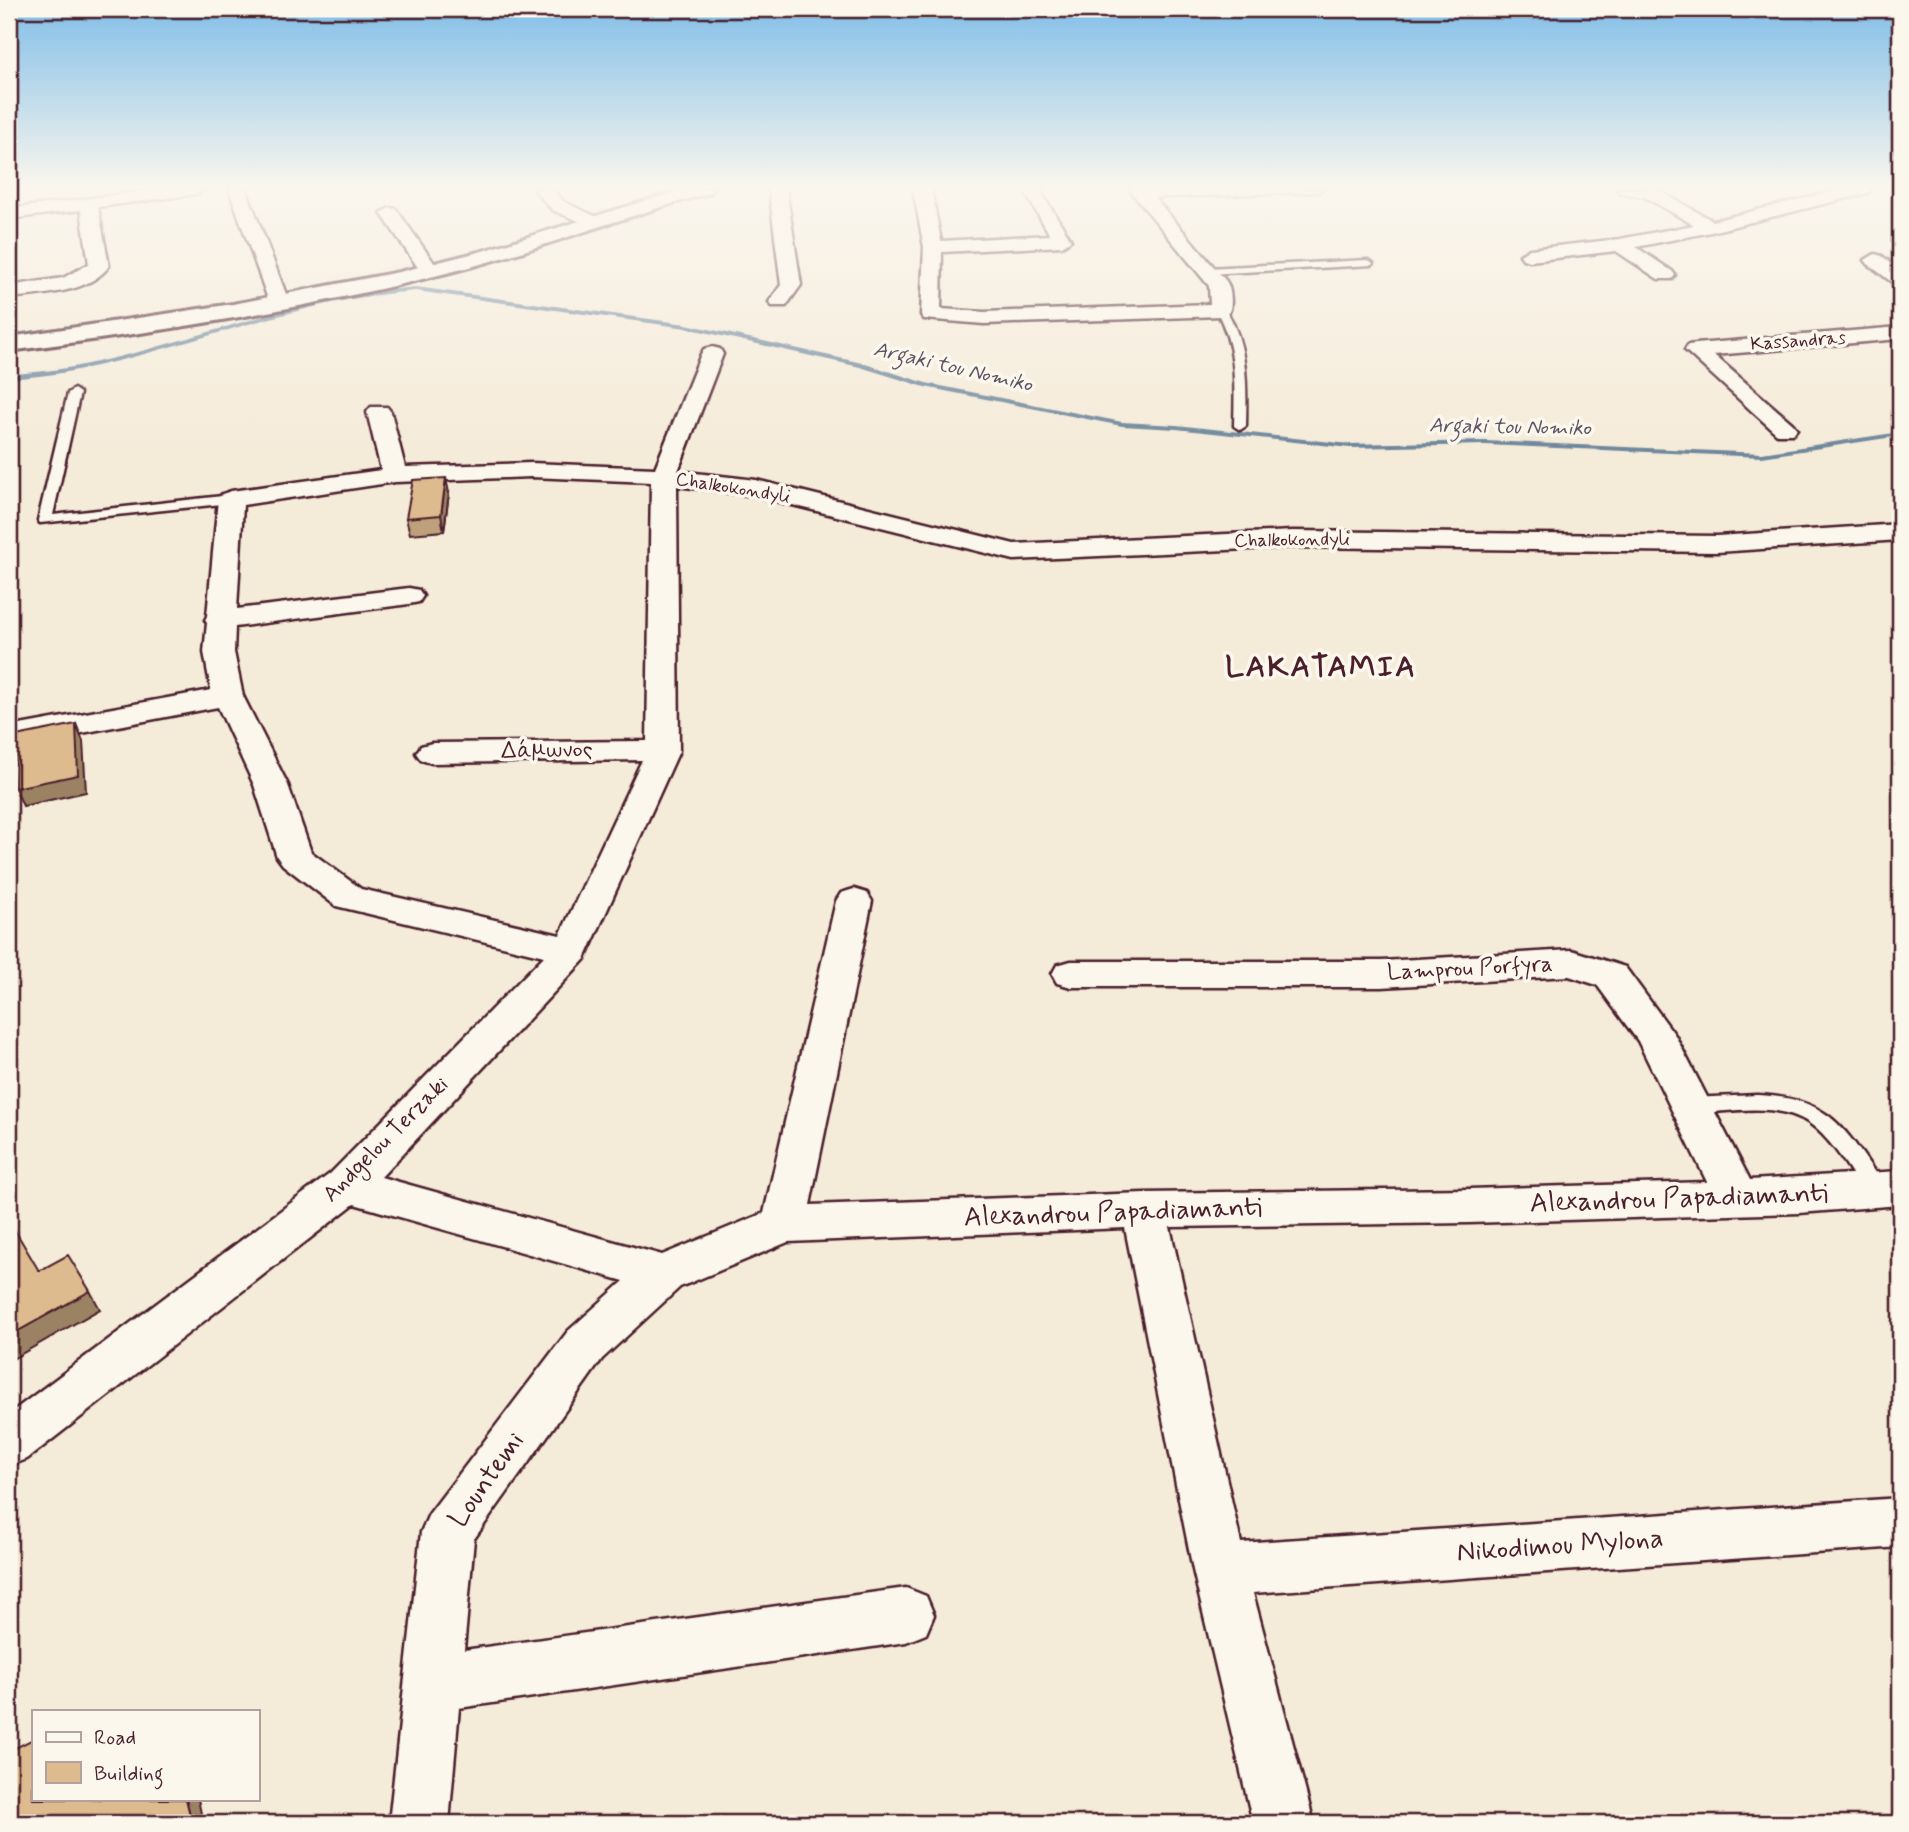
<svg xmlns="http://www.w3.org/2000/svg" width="1909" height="1832" viewBox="0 0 1909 1832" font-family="Mynerve,sans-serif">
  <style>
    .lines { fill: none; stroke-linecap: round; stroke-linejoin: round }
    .stream { fill: #6f889d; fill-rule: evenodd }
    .service-casing { stroke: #4a1f2b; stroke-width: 5 }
    .minor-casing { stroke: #4a1f2b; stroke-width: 5 }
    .tertiary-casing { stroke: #4a1f2b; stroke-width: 6 }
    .service { fill: #fbf7ec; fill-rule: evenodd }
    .minor { fill: #fbf7ec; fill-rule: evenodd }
    .tertiary { fill: #fbf7ec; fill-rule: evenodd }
    .wall { fill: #bfa07b; stroke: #4a1f2b; stroke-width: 2 }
    .shaded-wall { fill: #9b8264; stroke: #4a1f2b; stroke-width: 2 }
    .building { fill: #deba8f; stroke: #4a1f2b; stroke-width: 2 }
    .labels { text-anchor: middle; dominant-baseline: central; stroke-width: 7; stroke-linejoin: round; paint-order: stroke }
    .far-street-label { font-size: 19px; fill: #4a1f2b; stroke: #fbf7ec }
    .far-water-label { font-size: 21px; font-style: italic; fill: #5d5464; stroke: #fbf7ec }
    .street-label { font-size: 23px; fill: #4a1f2b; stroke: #fbf7ec }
    .near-street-label { font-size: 28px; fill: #4a1f2b; stroke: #fbf7ec }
    .district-label { font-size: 30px; font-weight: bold; letter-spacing: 2px; fill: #4a1f2b; stroke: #fbf7ec }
  </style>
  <rect width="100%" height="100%" fill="#f5ebd9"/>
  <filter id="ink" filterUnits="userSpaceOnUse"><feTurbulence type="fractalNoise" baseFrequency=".0143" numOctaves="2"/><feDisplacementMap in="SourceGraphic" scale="14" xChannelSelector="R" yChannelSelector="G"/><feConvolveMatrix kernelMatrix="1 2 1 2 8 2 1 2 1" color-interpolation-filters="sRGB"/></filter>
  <g filter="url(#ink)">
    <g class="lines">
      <path class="stream" d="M416 287 686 324 862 363 926 383 1122 422 1176 425 1350 444 1485 441 1762 453 1900 432V436L1762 457 1485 445 1350 448 1176 429 1122 426 925 387 860 367 686 328 416 291C297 299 188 349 72 371 52 375 30 377 9 379V375C30 372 52 371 73 367 188 345 298 295 416 287Z"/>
      <g class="service-casing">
        <path id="service" d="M1246 189H1323L1318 192 1140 198 1135 195 1140 192Z
          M1368 260 1373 263 1372 265 1207 274 1202 271 1207 268Z
          M1221 307 1225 308C1248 345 1247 383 1246 426L1240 430 1234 426C1235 384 1237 348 1216 310Z
          M74 389 80 393 53 515 231 495 238 499 231 503 40 523 38 520 68 393Z
          M1757 1095C1831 1098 1844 1128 1883 1184L1887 1190 1883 1196 1875 1199 1867 1196C1850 1172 1834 1141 1809 1123 1778 1101 1727 1112 1691 1114L1683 1112 1680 1106 1683 1100 1691 1098Z"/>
      </g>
      <g class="minor-casing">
        <path id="minor" d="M160 189H206L197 194 98 207 109 266C88 294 41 294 9 298V286L63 278 89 264 81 210 9 219V209Z
          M229 189H246L289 302 286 306H272L269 302Z
          M534 189H552L564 202 597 217 600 221 591 226 552 210Z
          M769 189H786L801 285 786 306H772L769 302 781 285Z
          M913 189H931L941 241 1050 235 1023 189H1039L1071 240 1062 246 942 252 941 309 984 312 1210 304 1209 286 1129 189H1147L1226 281C1231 288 1233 307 1228 314L1221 316 984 324 924 319 921 315 924 247Z
          M1617 189H1656L1713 221 1842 189H1871L1868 193 1711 232 1636 247 1672 271 1675 275 1672 279H1658L1616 251 1530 261 1523 259 1520 255 1530 249 1620 239 1694 225 1645 197 1619 193Z
          M390 208 396 209 437 267 440 271 437 275H423L381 213Z
          M1875 254 1882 256 1900 270V285L1893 283 1868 264 1865 260Z
          M1900 327V339L1714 355 1793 424 1797 429 1793 434H1777L1685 350 1688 345 1696 344Z
          M712 347 720 349 723 354 678 471 756 480 1014 544 1293 531 1717 536 1900 524V540L1717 552 1293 547 1014 560 756 496 677 486 679 751 585 959 381 1177 662 1255 764 1213 836 901 841 893 854 889 867 893 872 901 810 1205 1144 1193 1469 1189 1707 1182 1638 1041 1597 985 1569 976 1382 987H1071L1057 983 1052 974 1057 965 1071 961H1382L1571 950 1625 967 1675 1035 1750 1180 1900 1171V1205L1799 1213 1469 1223 1170 1227 1241 1543 1900 1498V1547L1253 1593 1314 1823H1253L1193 1570 1125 1228 788 1242 680 1287 602 1359 474 1539 464 1650 906 1588 926 1596 934 1615 926 1634 906 1642 459 1708 449 1823H389L421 1532 429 1514 568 1331 624 1281 354 1204 27 1459 9 1466V1414L331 1173 544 956 336 906 283 865 277 857 254 785 218 707 9 747V727L211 690 204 652 207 623 205 620 207 616 218 499 222 494 231 491 381 470 367 412 371 407H387L391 412 405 467 531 463 655 468 701 354 704 349ZM531 477 651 482 647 741 432 743 421 746 416 753 421 760 432 763 642 760 560 935 361 889 311 852 288 785 243 696 234 652 235 627 409 604 419 602 423 596 419 590 409 588 237 609 243 505 395 482Z"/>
      </g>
      <g class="tertiary-casing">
        <path id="tertiary" d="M684 189H713L710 193C626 215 546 247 462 269 314 308 160 332 9 351V337L233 304 399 272 479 252Z"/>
      </g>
      <use href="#service" class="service"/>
      <use href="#minor" class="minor"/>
      <use href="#tertiary" class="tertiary"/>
    </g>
    <path class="wall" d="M449 493 444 531 410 534 406 518Z"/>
    <path class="shaded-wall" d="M446 478 449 493 444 531 441 515Z
      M76 724 83 741 86 792 23 806 15 788Z
      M90 1291 100 1309 9 1361V1336Z
      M186 1799H198L203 1823H192Z"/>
    <path class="building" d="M446 478 441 515 406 518 413 480Z
      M76 724 78 775 15 788 16 736Z
      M9 1220 39 1271 68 1255 90 1291 9 1336Z
      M33 1739V1799H186L192 1823H9V1751Z"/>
  </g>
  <linearGradient id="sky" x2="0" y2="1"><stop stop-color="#81bee8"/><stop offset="0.42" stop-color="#faf6ee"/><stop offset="1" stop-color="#faf6ee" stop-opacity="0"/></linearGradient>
  <rect width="1909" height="445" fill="url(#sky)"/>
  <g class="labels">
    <g class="far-street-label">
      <text transform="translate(1798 341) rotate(-4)">Kassandras</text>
      <text transform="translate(733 488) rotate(9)">Chalkokondyli</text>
      <text transform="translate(1292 540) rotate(-1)">Chalkokondyli</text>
    </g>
    <g class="far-water-label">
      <text transform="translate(953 367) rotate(13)">Argaki tou Nomiko</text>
      <text transform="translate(1510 427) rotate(1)">Argaki tou Nomiko</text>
    </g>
    <g class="street-label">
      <text transform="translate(547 751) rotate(-1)">Δάμωνος</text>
      <text transform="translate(1470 969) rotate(-3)">Lamprou Porfyra</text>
      <text transform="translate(386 1140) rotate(-45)">Andgelou Terzaki</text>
    </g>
    <g class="near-street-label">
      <text transform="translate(1679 1199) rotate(-2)">Alexandrou Papadiamanti</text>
      <text transform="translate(1113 1213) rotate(-2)">Alexandrou Papadiamanti</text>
      <text transform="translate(487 1480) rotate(-55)">Lountemi</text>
      <text transform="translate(1560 1546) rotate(-4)">Nikodimou Mylona</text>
    </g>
    <g class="district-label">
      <text x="1321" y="667">LAKATAMIA</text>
    </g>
  </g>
  <rect width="1909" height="1832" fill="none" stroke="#fbf7ec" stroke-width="35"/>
  <rect x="18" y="18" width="1874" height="1797" fill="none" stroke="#4a1f2b" stroke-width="2.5" filter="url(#ink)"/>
  <rect x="32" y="1710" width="228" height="91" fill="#fbf7ec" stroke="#b4a19f" stroke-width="2"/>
  <rect x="46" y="1732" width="35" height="10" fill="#fbf7ec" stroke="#b4a19f" stroke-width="2"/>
  <text x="94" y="1744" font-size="21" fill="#4a1f2b">Road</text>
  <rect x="46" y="1762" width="35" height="21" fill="#deba8f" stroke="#b4a19f" stroke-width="2"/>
  <text x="94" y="1780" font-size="21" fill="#4a1f2b">Building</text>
</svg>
